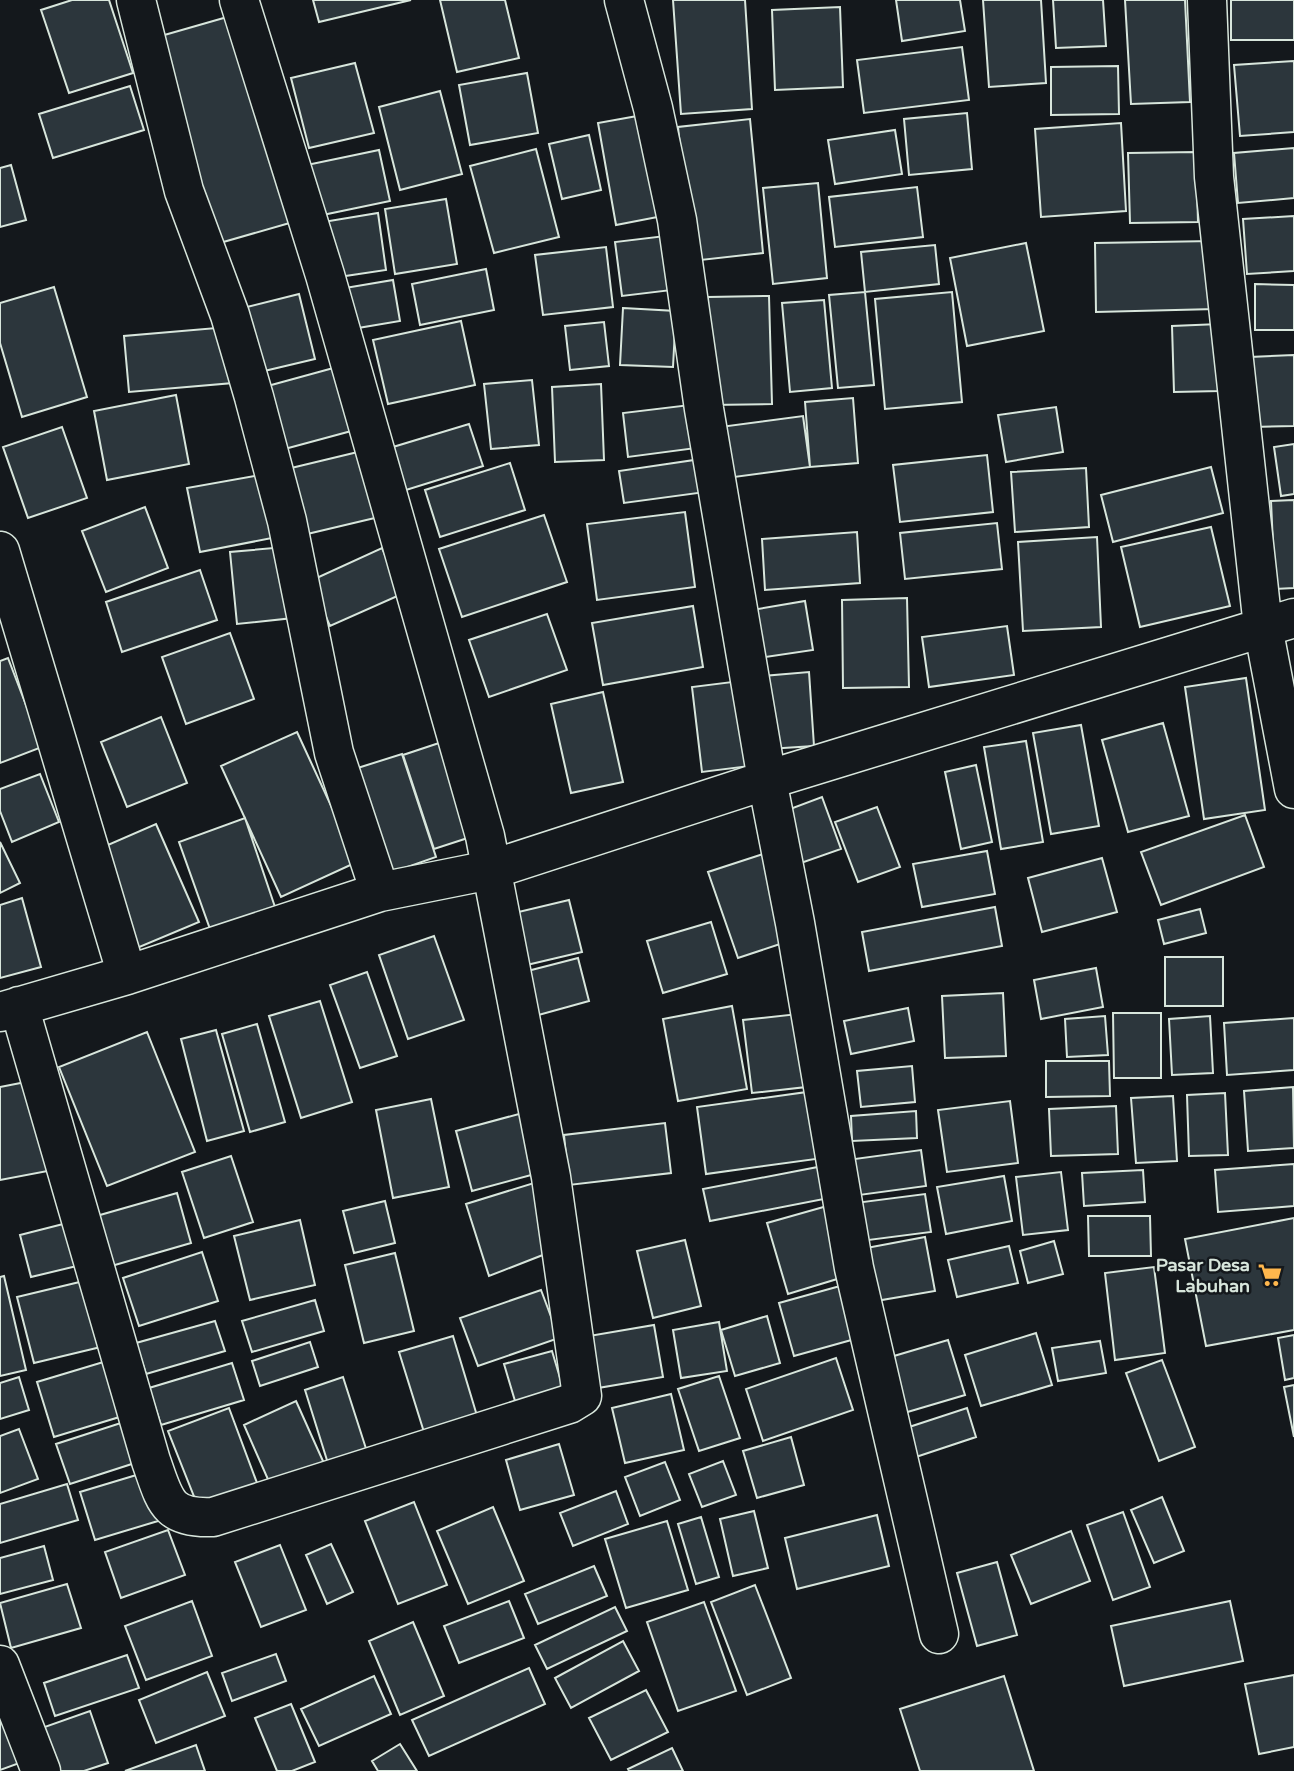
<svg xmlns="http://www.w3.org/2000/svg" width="1294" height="1771" viewBox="0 0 1294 1771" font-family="'Varela Round',sans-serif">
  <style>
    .building { fill: #2c363c; stroke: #d8e6dc; stroke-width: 2 }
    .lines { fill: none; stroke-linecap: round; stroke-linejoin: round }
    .street-casing { stroke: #d8e6dc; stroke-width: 41 }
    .street { stroke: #14181c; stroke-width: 38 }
    .labels { text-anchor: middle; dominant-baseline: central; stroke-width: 5; stroke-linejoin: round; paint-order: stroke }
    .poi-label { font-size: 18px; font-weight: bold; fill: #d8e6dc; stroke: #14181c; text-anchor: end }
  </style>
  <rect width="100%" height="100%" fill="#14181c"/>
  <path class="building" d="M72 0H109L133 73 69 93 41 10Z
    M313 0H411L319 22Z
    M440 0H505L519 58 457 72Z
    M673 0H745L752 109 681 114Z
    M896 0H960L965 31 902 41Z
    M983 0H1041L1046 83 989 87Z
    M1053 0H1103L1106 46 1056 48Z
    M1125 0H1185L1190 102 1131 104Z
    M1231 0H1294V40H1231Z
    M840 7 843 87 775 90 772 10Z
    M241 13 300 220 206 247 147 40Z
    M962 47 969 100 864 113 857 60Z
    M1294 61V132L1240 136 1234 65Z
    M355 63 374 133 309 148 291 78Z
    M1118 66 1119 114 1051 115V67Z
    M527 73 538 133 470 145 459 85Z
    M130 86 144 130 53 158 39 114Z
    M440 91 462 174 400 190 379 107Z
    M654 113 673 214 616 225 598 123Z
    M967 113 972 169 909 175 904 119Z
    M750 119 763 253 692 261 678 127Z
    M1121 123 1126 211 1041 217 1035 129Z
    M895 130 902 174 835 184 828 140Z
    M589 135 601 190 562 199 549 144Z
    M1294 148V198L1238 203 1234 153Z
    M536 149 559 237 494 253 470 166Z
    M379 150 390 201 313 217 302 166Z
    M1196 152 1198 222 1130 223 1128 153Z
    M11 165 26 220 0 227V168Z
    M818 183 827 278 773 284 763 188Z
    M917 187 923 237 835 247 829 197Z
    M446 199 457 264 395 274 385 209Z
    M378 213 386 270 325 279 317 223Z
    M1294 216V271L1247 274 1243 219Z
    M665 236 672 290 622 296 615 242Z
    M1213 241 1215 309 1096 312 1095 243Z
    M1026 243 1044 331 967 346 950 258Z
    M935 245 939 284 865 292 861 252Z
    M606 247 613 307 543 315 535 255Z
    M486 269 494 310 420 325 412 284Z
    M393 280 400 321 346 330 339 289Z
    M1255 284 1294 285V330H1255Z
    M54 287 87 397 22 417 0 343V303Z
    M865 292 874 385 838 388 829 295Z
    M952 292 962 402 885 409 875 299Z
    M299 294 315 359 260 372 243 308Z
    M769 296 772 404 710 405 708 297Z
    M824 300 832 388 790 392 782 303Z
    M623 308 676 311 673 367 620 365Z
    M461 321 475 385 388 404 373 340Z
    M604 322 609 366 570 370 565 326Z
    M1219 324 1220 391 1174 392 1172 326Z
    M228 327 233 383 129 392 124 336Z
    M1294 355V426L1252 427 1250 357Z
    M337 367 355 430 281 450 264 387Z
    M532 380 539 445 491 449 484 384Z
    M601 384 604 460 555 462 552 387Z
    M176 395 189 464 107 480 94 411Z
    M853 398 858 463 810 467 805 402Z
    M698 404 704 447 628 457 623 413Z
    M1056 407 1063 452 1006 462 998 415Z
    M803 416 810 467 727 478 720 427Z
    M469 424 483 466 406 490 393 447Z
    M62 427 87 498 28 518 3 447Z
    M1294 444V494L1281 496 1274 447Z
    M362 451 379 517 303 535 287 469Z
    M987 455 993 512 900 522 893 465Z
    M708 458 713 491 624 503 619 471Z
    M510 463 525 510 440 537 425 490Z
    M1211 467 1223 513 1113 542 1101 495Z
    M1086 468 1089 527 1015 532 1011 472Z
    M260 475 272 538 200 552 187 488Z
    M1294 500V588L1275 589 1271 501Z
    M145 507 168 568 106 592 82 531Z
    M685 512 695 587 597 600 587 524Z
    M544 515 567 582 462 617 439 549Z
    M997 523 1002 569 905 579 900 533Z
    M1211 527 1230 606 1140 627 1121 547Z
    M857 532 860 583 765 590 762 539Z
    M1097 537 1101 627 1023 631 1018 542Z
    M285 547 293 618 237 624 230 552Z
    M382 548 402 594 330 626 310 581Z
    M200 570 217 620 122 652 106 602Z
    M907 598 909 687 843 688 842 600Z
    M805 601 813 650 759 658 752 610Z
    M693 606 703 667 603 685 592 623Z
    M547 614 567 670 489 697 469 640Z
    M1007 626 1014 675 929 687 922 637Z
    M230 633 254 699 186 724 162 657Z
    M8 658 42 747 0 763V661Z
    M809 672 814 746 768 749 763 676Z
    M1246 678 1265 810 1204 819 1185 687Z
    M748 680 758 765 702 772 692 687Z
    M603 692 623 782 571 793 551 704Z
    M161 717 187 783 127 807 101 742Z
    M1163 723 1189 816 1128 832 1102 740Z
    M1081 725 1099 826 1051 834 1033 733Z
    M297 732 357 862 281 897 221 766Z
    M451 739 483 833 434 849 403 755Z
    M1026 741 1043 842 1001 849 984 747Z
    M402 754 436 857 379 877 345 772Z
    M976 765 992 842 961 849 945 772Z
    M40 774 59 822 12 842 0 811V789Z
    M822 797 841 849 801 863 782 812Z
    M877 807 900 867 858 882 835 822Z
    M1245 815 1264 867 1161 905 1141 852Z
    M245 818 275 907 210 929 179 842Z
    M156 824 199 922 137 948 94 851Z
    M0 842 20 883 0 893Z
    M987 851 995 894 922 907 913 864Z
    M763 854 792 940 738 958 708 872Z
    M1102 858 1117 912 1042 932 1028 878Z
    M22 898 41 967 0 978V905Z
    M569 900 582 952 514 968 502 916Z
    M995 907 1002 946 869 971 862 932Z
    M1200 909 1206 933 1164 944 1158 920Z
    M711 922 727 974 663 993 647 941Z
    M434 936 464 1020 408 1039 379 955Z
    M1165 957H1223V1006H1165Z
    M578 958 589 1001 524 1019 512 975Z
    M1096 968 1103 1007 1041 1019 1034 980Z
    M367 972 397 1056 360 1068 330 985Z
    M1003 993 1006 1056 945 1058 942 996Z
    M320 1001 352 1102 301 1118 269 1016Z
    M732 1006 747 1089 678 1101 663 1019Z
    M908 1008 914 1041 851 1054 844 1021Z
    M1113 1013H1161V1078H1114Z
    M798 1014 806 1087 752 1093 743 1020Z
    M1105 1016 1108 1055 1067 1057 1065 1019Z
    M1210 1016 1213 1073 1172 1075 1169 1019Z
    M1294 1018V1070L1227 1075 1224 1023Z
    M257 1024 285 1122 250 1132 222 1034Z
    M216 1030 244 1131 207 1141 181 1039Z
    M147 1032 195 1152 107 1186 59 1067Z
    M1046 1061H1109L1110 1096 1046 1097Z
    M912 1066 915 1102 861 1107 857 1071Z
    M36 1080 53 1170 0 1180V1087Z
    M1293 1087 1294 1148 1248 1151 1244 1091Z
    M807 1092 816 1159 706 1174 697 1107Z
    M1225 1093 1228 1155 1189 1156 1187 1095Z
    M1173 1096 1177 1161 1136 1163 1131 1098Z
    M431 1099 449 1187 393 1198 376 1110Z
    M1010 1101 1018 1163 947 1172 938 1110Z
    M1116 1106 1118 1154 1051 1156 1049 1109Z
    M530 1111 546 1171 472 1191 456 1131Z
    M916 1111 917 1138 852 1141 851 1116Z
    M665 1123 671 1173 569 1185 564 1135Z
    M921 1150 926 1186 852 1196 847 1160Z
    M231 1156 253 1222 204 1238 182 1172Z
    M1294 1164V1206L1218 1212 1215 1170Z
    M823 1166 829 1198 710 1221 703 1189Z
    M1143 1170 1145 1202 1084 1206 1082 1173Z
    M1061 1172 1068 1230 1023 1235 1016 1177Z
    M1004 1176 1012 1221 946 1234 937 1187Z
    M547 1179 553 1251 489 1276 466 1204Z
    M177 1193 191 1243 108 1267 93 1217Z
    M925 1194 931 1232 861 1241 855 1203Z
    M385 1201 395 1243 354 1253 343 1211Z
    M827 1206 847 1276 788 1294 767 1223Z
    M1088 1216H1150L1151 1256H1089Z
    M1294 1218V1330L1206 1346 1185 1239Z
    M300 1220 315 1285 250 1300 234 1236Z
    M71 1222 81 1265 31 1277 20 1235Z
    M925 1237 935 1291 870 1302 861 1249Z
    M685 1240 701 1306 653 1318 637 1251Z
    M1054 1241 1063 1274 1028 1283 1020 1251Z
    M1009 1246 1018 1283 957 1297 948 1260Z
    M202 1252 218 1301 139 1326 123 1278Z
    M395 1253 414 1331 364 1343 345 1265Z
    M1154 1267 1165 1353 1115 1360 1105 1273Z
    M4 1276 26 1370 0 1376V1277Z
    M88 1280 105 1346 34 1363 17 1297Z
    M840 1286 855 1339 794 1356 779 1303Z
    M541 1290 559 1338 478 1366 460 1318Z
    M315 1300 324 1331 252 1352 242 1321Z
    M767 1316 780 1363 735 1376 721 1330Z
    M215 1321 225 1351 146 1374 136 1343Z
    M719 1322 727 1371 681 1378 673 1330Z
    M654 1325 663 1377 598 1388 589 1336Z
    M1036 1333 1052 1385 981 1406 965 1355Z
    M1294 1335V1378L1285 1380 1278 1338Z
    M453 1336 481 1429 428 1445 399 1352Z
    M948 1340 965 1395 894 1416 877 1361Z
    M1100 1341 1106 1373 1058 1381 1052 1348Z
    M310 1342 318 1367 260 1386 252 1361Z
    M552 1351 566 1398 518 1411 504 1364Z
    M836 1358 853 1410 763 1441 746 1389Z
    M110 1360 126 1415 54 1437 37 1382Z
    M1162 1360 1195 1447 1159 1461 1126 1373Z
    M232 1363 244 1400 161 1425 149 1388Z
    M719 1376 740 1438 699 1451 678 1389Z
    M19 1377 29 1410 0 1419V1383Z
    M343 1377 370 1461 331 1473 305 1390Z
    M1294 1385V1437L1284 1387Z
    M671 1394 684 1450 625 1463 612 1408Z
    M296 1401 327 1470 274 1493 244 1425Z
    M229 1408 260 1491 201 1514 168 1431Z
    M967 1408 976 1437 907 1460 897 1431Z
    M127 1421 141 1461 70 1484 56 1444Z
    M19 1429 38 1479 0 1493V1436Z
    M791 1437 804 1485 757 1498 743 1451Z
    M559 1444 574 1495 520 1510 506 1460Z
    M723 1461 736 1495 702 1507 689 1474Z
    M665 1462 680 1500 640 1516 625 1477Z
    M143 1473 158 1521 95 1540 80 1492Z
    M67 1484 78 1520 0 1543V1504Z
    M616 1491 628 1524 573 1546 560 1513Z
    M1162 1497 1184 1551 1154 1563 1131 1510Z
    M414 1502 447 1585 398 1604 365 1521Z
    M493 1507 524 1581 468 1604 437 1531Z
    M754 1511 768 1568 733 1576 720 1519Z
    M1123 1512 1150 1587 1113 1600 1087 1525Z
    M877 1515 889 1566 797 1589 785 1538Z
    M701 1517 719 1577 696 1584 678 1524Z
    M667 1521 688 1590 626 1608 605 1539Z
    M168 1530 185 1575 121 1598 105 1552Z
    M1071 1531 1090 1581 1031 1604 1011 1555Z
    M331 1544 353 1592 327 1604 306 1555Z
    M280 1545 306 1610 261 1627 235 1562Z
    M44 1546 53 1580 0 1594V1558Z
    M997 1562 1017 1635 977 1646 957 1573Z
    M594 1566 607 1596 538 1624 525 1594Z
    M67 1584 81 1628 11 1648 0 1603Z
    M755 1585 791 1678 747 1695 711 1602Z
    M192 1601 212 1656 146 1680 125 1626Z
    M509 1601 524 1638 459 1663 444 1626Z
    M1230 1601 1243 1661 1124 1686 1111 1626Z
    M704 1602 736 1691 678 1711 647 1622Z
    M615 1607 627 1631 547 1669 535 1645Z
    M413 1622 444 1696 400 1715 369 1641Z
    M623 1641 639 1671 571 1708 555 1678Z
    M276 1654 286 1681 232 1701 222 1673Z
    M127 1655 139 1688 55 1716 44 1683Z
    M529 1668 545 1704 429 1756 412 1720Z
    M207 1672 225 1716 156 1743 139 1700Z
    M1294 1675V1747L1259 1754 1245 1684Z
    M374 1676 391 1714 319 1746 301 1709Z
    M1004 1676 1034 1771H920L900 1709Z
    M646 1690 668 1732 611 1760 589 1718Z
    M291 1704 315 1762 292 1771H277L255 1718Z
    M90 1711 108 1763 84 1771H50L36 1730Z
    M0 1716 25 1761 0 1770Z
    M400 1744 417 1771H378L372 1761Z
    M196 1745 205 1771H125Z
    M672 1748 683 1771H629L628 1769Z"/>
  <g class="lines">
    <g class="street-casing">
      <path id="street" d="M136 0 184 191 230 315 254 397 287 521 334 753 380 892
        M624 0 653 108 677 220 704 409 767 780 795 923 854 1268 939 1634
        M1207 0 1214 177 1263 627 1294 789
        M0 551 127 975
        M19 1006 151 1461C165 1500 166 1519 213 1517L569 1404 582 1396 551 1177 485 836 325 275 239 0
        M0 1012 127 975 380 892 490 870 767 780 1294 618
        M0 1665 41 1771"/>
    </g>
    <use href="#street" class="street"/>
  </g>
  <defs>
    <g id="supermarket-bare" transform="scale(1.89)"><path d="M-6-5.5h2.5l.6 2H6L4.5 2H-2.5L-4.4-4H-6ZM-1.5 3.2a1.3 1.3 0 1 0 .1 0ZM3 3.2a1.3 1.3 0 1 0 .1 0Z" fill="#ffb74d" stroke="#14181c" stroke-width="2.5" paint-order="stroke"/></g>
  </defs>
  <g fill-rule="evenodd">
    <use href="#supermarket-bare" x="1270" y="1275"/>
  </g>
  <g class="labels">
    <g class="poi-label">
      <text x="1250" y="1265">Pasar Desa<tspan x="1250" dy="21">Labuhan</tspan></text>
    </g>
  </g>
</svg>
